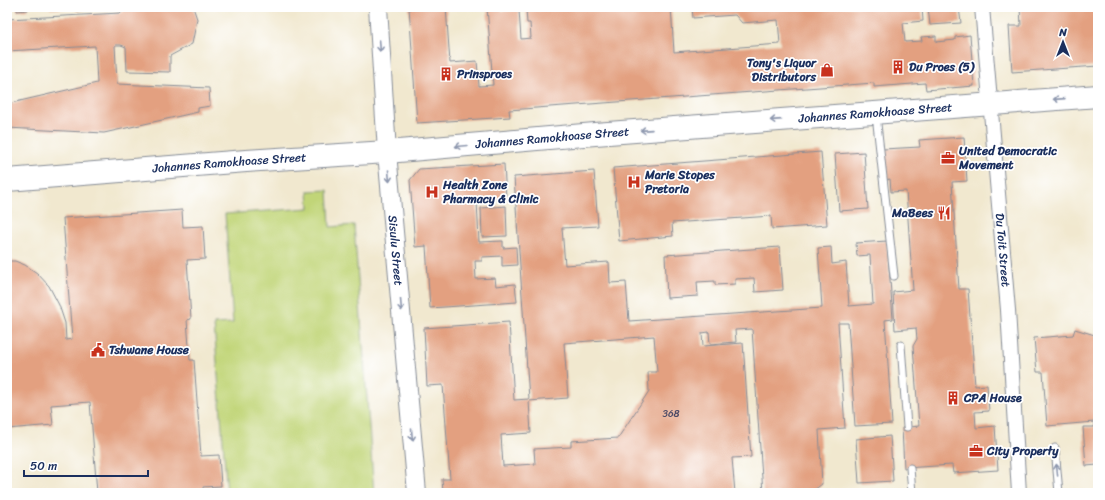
<svg xmlns="http://www.w3.org/2000/svg" width="1105" height="500" viewBox="0 0 1105 500" font-family="Sriracha,sans-serif">
  <style>
    .green { fill: #c1d578; stroke: #6e826b }
    .building { fill: #e3a080; fill-rule: evenodd }
    .lines { fill: none; stroke-linecap: round; stroke-linejoin: round }
    .service-casing { stroke: #868c96; stroke-width: 9 }
    .minor-casing { stroke: #868c96; stroke-width: 16 }
    .tertiary-casing { stroke: #868c96; stroke-width: 20 }
    .primary-casing { stroke: #868c96; stroke-width: 24 }
    .service { stroke: #fff; stroke-width: 7 }
    .minor { stroke: #fff; stroke-width: 14 }
    .tertiary { stroke: #fff; stroke-width: 18 }
    .primary { stroke: #fff; stroke-width: 22 }
    .oneway { stroke: #8d97ae }
    .labels { text-anchor: middle; dominant-baseline: central; stroke-width: 3.5; stroke-linejoin: round; paint-order: stroke }
    .number-label { font-size: 10px; fill: #4d4b66 }
    .poi-label { font-size: 12px; font-weight: bold; fill: #1b2f5e; stroke: #fff; text-anchor: start }
    .street-label { font-size: 12px; fill: #1b2f5e; stroke: #fff }
  </style>
  <rect width="100%" height="100%" fill="#fff"/>
  <filter id="ink" filterUnits="userSpaceOnUse"><feTurbulence type="fractalNoise" baseFrequency=".025" numOctaves="2"/><feDisplacementMap in="SourceGraphic" scale="8" xChannelSelector="R" yChannelSelector="G"/><feConvolveMatrix kernelMatrix="1 2 1 2 8 2 1 2 1" color-interpolation-filters="sRGB"/></filter>
  <filter id="wash" filterUnits="userSpaceOnUse"><feTurbulence type="fractalNoise" baseFrequency=".012" numOctaves="4" result="noise"/><feDisplacementMap in="SourceGraphic" scale="16" xChannelSelector="R" yChannelSelector="G"/><feGaussianBlur stdDeviation="0.9" result="paint"/><feColorMatrix in="noise" values="0 0 0 0 0 0 0 0 0 0 0 0 0 0 0 0 0 1.4 0 .05"/><feComposite in="paint" operator="in"/></filter>
  <g filter="url(#wash)">
    <rect width="100%" height="100%" fill="#f1e8cf"/>
    <path class="green" d="M328 190 330 227 354 225 374 493H227L214 324 233 323 225 214 309 208 308 191Z"/>
    <g id="blocks">
      <path class="building" d="M17 7H28V10L17 11Z
        M50 7H72V8L50 9Z
        M75 7H84V10L76 11Z
        M123 7H193L197 19 192 44 170 56V72L127 71 126 47 121 45H115L117 84 209 88 210 106 198 108V112L104 133 7 128V104L97 83 95 46 7 51V19L120 13 123 10Z
        M409 7H446L450 63 477 61 479 86 493 85 487 7H502V11L519 10 521 39 531 38 530 23H527L526 9 529 8V7H671L674 52 780 44 778 20 742 23 735 15 693 18 692 7H922L923 21 903 23 905 42 922 41 921 37 936 36V42L955 40V37L970 35 974 86 926 90 925 83 874 87V83L509 110 510 117 417 123Z
        M928 7H959L961 23 930 25Z
        M1020 7H1098V66L1012 72 1009 26H1021Z
        M964 137 967 181 952 182 959 289H968L975 386 987 385 989 411 975 412 976 428 995 426 998 470 953 473 952 465 904 468 902 428 919 426 913 346 917 339 916 328 895 330 893 292 913 290 906 191 891 192 890 179 885 180 883 149 920 147 919 140Z
        M821 152 827 225 772 229 771 216 672 223 673 236 619 241 613 168Z
        M864 152 868 209 839 211 835 154Z
        M504 164 506 198 477 200 479 242 503 241V248L516 247 517 265 502 266V256L482 257V261H475L476 279 495 278 496 286 515 284 517 302 430 308 426 246 415 247 410 180 419 169Z
        M594 171 598 226 562 228 565 265 609 262 610 283 626 282 629 321 822 308 818 248 831 247 832 264 846 262 849 306 873 304 870 255 857 256 856 243 887 241 893 319 885 320 892 424 855 426 848 323H838L845 428 819 430 822 484 810 493H763L752 329 735 330 736 342 710 344 709 332 702 333 703 346 743 343 751 457 732 458 735 493H443L442 479H450L443 385 427 386 424 328 509 322 514 400 529 399 514 177ZM654 336 657 372H648L649 391 618 438 571 441V447L534 449 535 464 503 466 501 435 531 433 529 401 568 398 564 343Z
        M506 206 507 236 482 237 481 208Z
        M182 210 183 227 203 226 205 259 187 260 191 319 187 320 190 360H194L201 456 219 455 221 486 203 487V493H97L90 402 51 405 53 425 7 429V261H15L25 265 37 273 49 286 59 305 65 323 66 340 72 339 63 218Z
        M780 247 783 290 755 292 754 278 735 279V284L715 285V281L697 282 698 296 667 298 665 255Z
        M1075 329 1098 336V465L1086 466 1083 427H1094V422L1047 426 1043 372H1037L1034 338 1073 335Z
        M890 436 893 481 859 483 856 439Z"/>
    </g>
  </g>
  <g filter="url(#ink)">
    <use href="#blocks" fill-opacity="0" stroke="#868c96" stroke-width="1"/>
    <g class="lines">
      <g class="service-casing">
        <path id="service" d="M876 115 894 276
          M901 345 907 427
          M1055 448 1059 493
          M910 468 912 493"/>
      </g>
      <g class="minor-casing">
        <g id="minor">
          <path id="s1" d="M982 7 1008 310 1019 493"/>
        </g>
      </g>
      <g class="tertiary-casing">
        <g id="tertiary">
          <path id="s2" d="M378 7 387 152 417 493"/>
        </g>
      </g>
      <g class="primary-casing">
        <g id="primary">
          <path id="s3" d="M7 180 246 161 387 152 595 134 1098 96"/>
        </g>
      </g>
      <use href="#service" class="service"/>
      <use href="#minor" class="minor"/>
      <use href="#tertiary" class="tertiary"/>
      <use href="#primary" class="primary"/>
    </g>
    <defs><path id="oneway-shaft" d="M-6 0H5M1.5-3L5.5 0L1.5 3" fill="none" stroke-width="1.6" stroke-linecap="round" stroke-linejoin="round"/></defs>
    <g class="oneway">
      <use href="#oneway-shaft" transform="translate(380 46) rotate(86)"/>
      <use href="#oneway-shaft" transform="translate(1059 99) rotate(176)"/>
      <use href="#oneway-shaft" transform="translate(776 120) rotate(176)"/>
      <use href="#oneway-shaft" transform="translate(646 130) rotate(176)"/>
      <use href="#oneway-shaft" transform="translate(461 146) rotate(175)"/>
      <use href="#oneway-shaft" transform="translate(389 176) rotate(85)"/>
      <use href="#oneway-shaft" transform="translate(401 305) rotate(85)"/>
      <use href="#oneway-shaft" transform="translate(412 435) rotate(85)"/>
      <use href="#oneway-shaft" transform="translate(1057 470) rotate(-96)"/>
    </g>
  </g>
  <defs>
    <g id="building-bare" transform="scale(1.08)"><path d="M-4-6H4V6H1V3H-1V6H-4ZM-2.5-4.3h1.7v1.8h-1.7ZM.8-4.3h1.7v1.8H.8ZM-2.5-1h1.7V.8h-1.7ZM.8-1h1.7V.8H.8Z" fill="#c8321e" stroke="#fff" stroke-width="2.5" paint-order="stroke"/></g>
    <g id="shop-bare" transform="scale(1.08)"><path d="M-5-2.5h2.3a2.7 3.5 0 0 1 5.4 0H5L5.5 6h-11ZM-1.5-2.5h3a1.5 2.3 0 0 0-3 0Z" fill="#c8321e" stroke="#fff" stroke-width="2.5" paint-order="stroke"/></g>
    <g id="office-bare" transform="scale(1.08)"><path d="M-6-3h4V-5.5h4V-3h4V5H-6ZM-1-4.5V-3h2v-1.5ZM-6 0V1H6V0Z" fill="#c8321e" stroke="#fff" stroke-width="2.5" paint-order="stroke"/></g>
    <g id="hospital-bare" transform="scale(1.08)"><path d="M-5-5h3v3.5h4V-5h3V5h-3V1.5h-4V5h-3Z" fill="#c8321e" stroke="#fff" stroke-width="2.5" paint-order="stroke"/></g>
    <g id="restaurant-bare" transform="scale(1.08)"><path d="M-5-6h1v4h1v-4h1v4h1v-4h1v5L-1.5 .5V6h-2V.5L-5-1ZM5-6V6H3V1.5H1.5Q1.5-4 5-6Z" fill="#c8321e" stroke="#fff" stroke-width="2.5" paint-order="stroke"/></g>
    <g id="civic-bare" transform="scale(1.08)"><path d="M-.6-6.5H3V-4.5H.6V-3L4-1V1h2V6H-6V1h2V-1L-.6-3ZM-1.2 2.5V6h2.4V2.5Z" fill="#c8321e" stroke="#fff" stroke-width="2.5" paint-order="stroke"/></g>
  </defs>
  <g fill-rule="evenodd">
    <use href="#building-bare" x="898" y="67"/>
    <use href="#shop-bare" x="827" y="70"/>
    <use href="#building-bare" x="446" y="74"/>
    <use href="#office-bare" x="948" y="158"/>
    <use href="#hospital-bare" x="634" y="182"/>
    <use href="#hospital-bare" x="432" y="192"/>
    <use href="#restaurant-bare" x="944" y="213"/>
    <use href="#civic-bare" x="98" y="350"/>
    <use href="#building-bare" x="953" y="398"/>
    <use href="#office-bare" x="976" y="451"/>
  </g>
  <g class="labels">
    <g class="number-label">
      <text x="671" y="414">368</text>
    </g>
    <g class="poi-label">
      <text x="816" y="63" text-anchor="end">Tony's Liquor<tspan x="816" dy="14">Distributors</tspan></text>
      <text x="909" y="67">Du Proes (5)</text>
      <text x="457" y="74">Prinsproes</text>
      <text x="959" y="151">United Democratic<tspan x="959" dy="14">Movement</tspan></text>
      <text x="645" y="175">Marie Stopes<tspan x="645" dy="14">Pretoria</tspan></text>
      <text x="443" y="185">Health Zone<tspan x="443" dy="14">Pharmacy &amp; Clinic</tspan></text>
      <text x="933" y="213" text-anchor="end">MaBees</text>
      <text x="109" y="350">Tshwane House</text>
      <text x="964" y="398">CPA House</text>
      <text x="987" y="451">City Property</text>
    </g>
    <g class="street-label">
      <text stroke="none"><textPath href="#s3" startOffset="871">Johannes Ramokhoase Street</textPath></text>
      <text stroke="none"><textPath href="#s3" startOffset="547">Johannes Ramokhoase Street</textPath></text>
      <text stroke="none"><textPath href="#s3" startOffset="223">Johannes Ramokhoase Street</textPath></text>
      <text stroke="none"><textPath href="#s2" startOffset="244">Sisulu Street</textPath></text>
      <text stroke="none"><textPath href="#s1" startOffset="244">Du Toit Street</textPath></text>
    </g>
  </g>
  <rect width="1105" height="500" fill="none" stroke="#fff" stroke-width="24"/>
  <g transform="translate(1063 42)" stroke="#ffffff" stroke-width="3" paint-order="stroke">
  <path d="M0-3L7 15L0 10L-7 15Z" fill="#1b2f5e"/>
  <text y="-6" font-size="11" font-weight="bold" text-anchor="middle" fill="#1b2f5e">N</text>
  </g>
  <path d="M24 470v6h124v-6" fill="none" stroke="#1b2f5e" stroke-width="2"/>
  <text x="30" y="470" font-size="12" fill="#1b2f5e" stroke="#ffffff" stroke-width="3" paint-order="stroke">50 m</text>
</svg>
